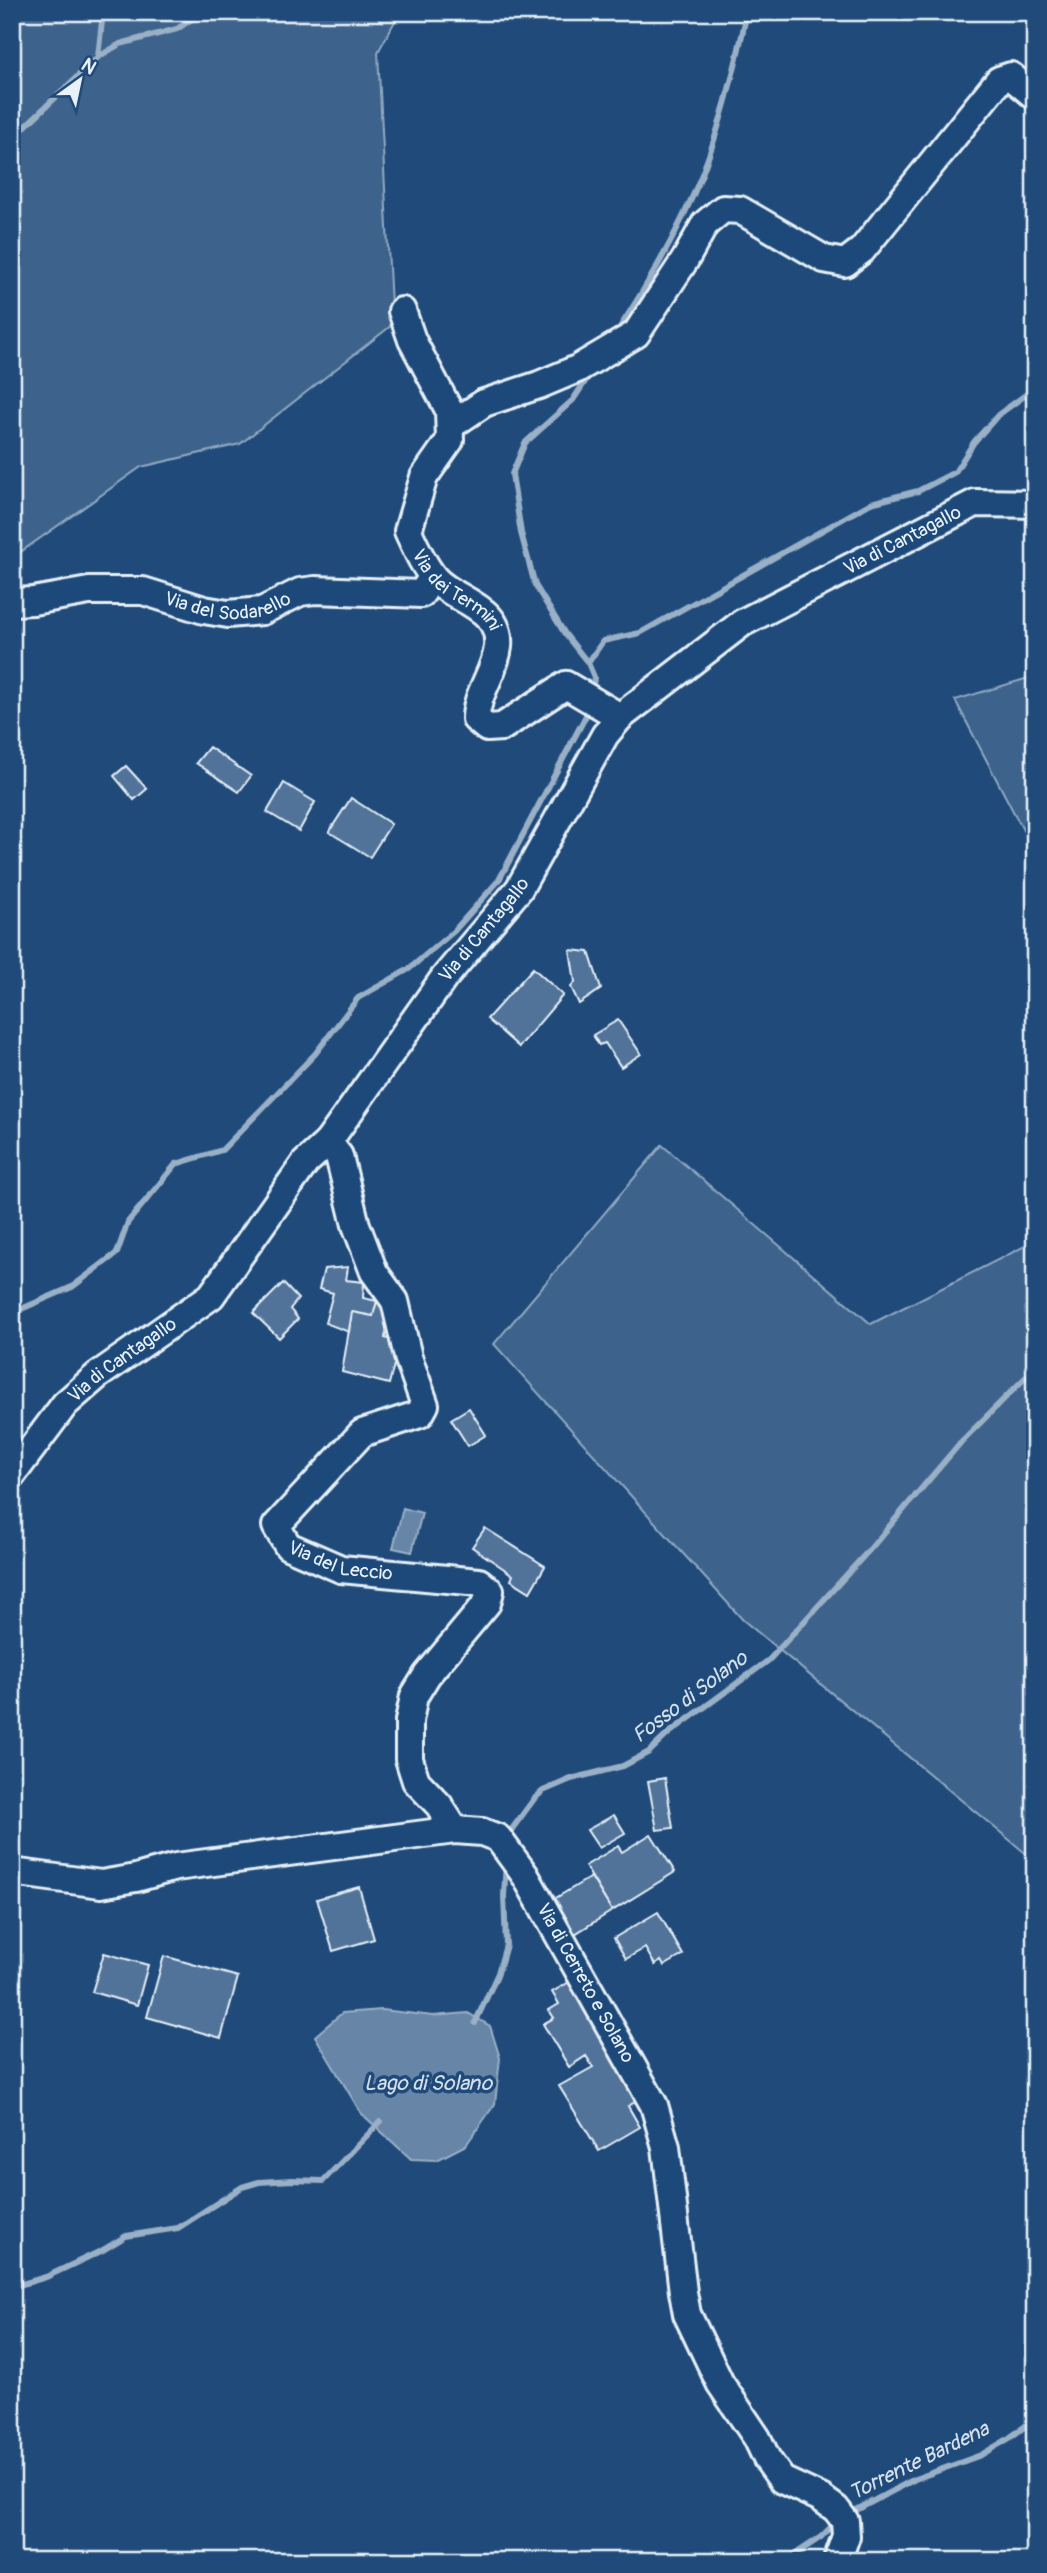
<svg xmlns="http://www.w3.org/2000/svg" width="1047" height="2573" viewBox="0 0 1047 2573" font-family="Pangolin,sans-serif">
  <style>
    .green { fill: #3c628c; stroke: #92aac2; stroke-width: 2 }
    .water { fill: #6685a7; stroke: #9ab0c7; stroke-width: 2 }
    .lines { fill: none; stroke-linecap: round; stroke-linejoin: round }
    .stream { stroke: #9ab0c7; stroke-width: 6 }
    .building { fill: #517399; stroke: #e8f1f8; stroke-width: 2 }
    .minor-casing { stroke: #e8f1f8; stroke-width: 32 }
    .minor { stroke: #1f4a7a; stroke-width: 26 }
    .labels { text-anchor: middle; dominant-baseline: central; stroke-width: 7; stroke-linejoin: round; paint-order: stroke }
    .street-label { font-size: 19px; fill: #e8f1f8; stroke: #1f4a7a }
    .water-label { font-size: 21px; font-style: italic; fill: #d4e1ec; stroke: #1f4a7a }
  </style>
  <rect width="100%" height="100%" fill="#1f4a7a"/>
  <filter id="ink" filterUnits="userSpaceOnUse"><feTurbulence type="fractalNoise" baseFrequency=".0143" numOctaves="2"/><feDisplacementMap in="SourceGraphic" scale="14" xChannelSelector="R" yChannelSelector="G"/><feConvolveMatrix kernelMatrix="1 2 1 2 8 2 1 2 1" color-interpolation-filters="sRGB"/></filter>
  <g filter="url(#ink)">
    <path class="green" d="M12 12H400L378 52 392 325 240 444 141 467 12 558Z
      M1035 676V853L955 700Z
      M662 1145 871 1324 1035 1241V1861L743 1620 494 1344Z"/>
    <path class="water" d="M403 1508 422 1513 412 1552 393 1548Z
      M382 2010 433 2016 468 2013 490 2026 500 2058 495 2104 466 2145 437 2160 411 2159 361 2113 315 2036 342 2013Z"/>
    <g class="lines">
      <path class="stream" d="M98 57 120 44 177 29 202 12
        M12 142 16 135 98 57 103 12
        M615 335C648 285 680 229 702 174 722 123 736 65 747 12
        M588 663 565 634 535 585 521 533 512 474 525 443 573 400 592 371
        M592 694 594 677 588 663 603 641 640 633 871 503 918 491 955 472 974 442 998 415 1035 388
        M12 1313 72 1287 117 1253 128 1222 176 1164 222 1150 315 1054 358 998 409 969 454 931 499 880 590 708
        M510 1841 512 1829 534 1799 543 1791 571 1779 623 1766 649 1752 669 1733 769 1660 871 1548 961 1442 1035 1368
        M475 2023 498 1973 506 1945 504 1896 506 1862
        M12 2287 46 2277 103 2250 126 2236 178 2228 242 2187 259 2182 292 2180 323 2181 380 2122
        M847 2515 915 2479 981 2455 1008 2439 1035 2419
        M785 2561 821 2537 838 2520"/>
    </g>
    <path class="building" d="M209 747 251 776 239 792 196 763Z
      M126 766 147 789 134 800 114 776Z
      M284 783 315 802 299 831 267 812Z
      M351 798 391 824 370 857 329 832Z
      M570 950 589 952 601 989 579 1004 571 987 575 982Z
      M533 968 563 995 519 1047 487 1019Z
      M618 1020 641 1054 621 1067 605 1043 599 1045 593 1035Z
      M348 1267 346 1280 364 1282 363 1298 377 1301 373 1316 352 1312 349 1332 325 1323 333 1293 319 1289 324 1269Z
      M283 1283 298 1299 290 1309 298 1319 279 1338 253 1313Z
      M377 1301 392 1305 385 1338 400 1342 389 1384 342 1372 352 1312 373 1316Z
      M469 1408 486 1435 468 1446 451 1419Z
      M485 1528 545 1566 530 1592 511 1580 513 1575 472 1547Z
      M665 1778 673 1828 657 1830 648 1781Z
      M614 1815 625 1833 599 1848 587 1830Z
      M651 1834 675 1872 612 1911 585 1866 618 1846 622 1852Z
      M591 1877 612 1911 565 1940 544 1905Z
      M359 1887 374 1939 333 1951 317 1899Z
      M658 1912 683 1955 664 1966 661 1961 655 1965 645 1948 626 1959 614 1938Z
      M104 1953 148 1965 137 2005 92 1992Z
      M164 1956 238 1977 221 2038 147 2017Z
      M571 1981 642 2098 628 2106 640 2127 599 2151 559 2086 593 2067 586 2056 569 2067 543 2024 554 2018 549 2010 559 2004 552 1992Z"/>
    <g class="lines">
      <g class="minor-casing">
        <g id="minor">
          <path id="s1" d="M402 311 412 340 449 410 450 440 424 477 408 531C416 548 423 565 435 579 456 602 502 606 498 647 495 673 476 693 476 719L487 728 502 727 566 685 620 717"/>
          <path d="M450 426 484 403 539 385 577 369 636 334 685 260 705 224 723 209 740 210 824 259 845 263 862 250 999 80 1011 76 1035 96"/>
          <path id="s2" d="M12 602 33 601 89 591H143L204 610 228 614 262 611 300 592 315 590 421 594 433 577"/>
          <path id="s3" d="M328 1142 339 1156 356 1225 374 1272 395 1301 408 1357 425 1405 420 1414 362 1433 276 1526 288 1546 341 1569 479 1582 490 1591 487 1603 427 1675 414 1696 409 1721V1759L416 1781 439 1805 455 1830"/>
          <path id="s4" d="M12 1475 65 1404 98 1375 211 1296 305 1163 328 1142 444 978 519 889 605 735 620 717 742 623 975 503 1035 504"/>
          <path id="s5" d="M12 1872 101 1884 136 1878 176 1867 455 1830 482 1832 498 1838 525 1875 654 2105 666 2147 683 2292 687 2314 720 2383 757 2438 767 2459 782 2480 821 2498 836 2509 845 2521 846 2536 837 2561"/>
        </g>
      </g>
      <use href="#minor" class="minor"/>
    </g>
  </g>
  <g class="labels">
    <g class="street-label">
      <text stroke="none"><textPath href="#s4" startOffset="1316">Via di Cantagallo</textPath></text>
      <text stroke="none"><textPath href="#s1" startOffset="320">Via dei Termini</textPath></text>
      <text stroke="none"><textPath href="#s2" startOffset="220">Via del Sodarello</textPath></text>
      <text stroke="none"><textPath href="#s4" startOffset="728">Via di Cantagallo</textPath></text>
      <text stroke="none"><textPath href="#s4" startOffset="161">Via di Cantagallo</textPath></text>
      <text stroke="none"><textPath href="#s3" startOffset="560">Via del Leccio</textPath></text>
      <text stroke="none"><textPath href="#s5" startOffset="662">Via di Cerreto e Solano</textPath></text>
    </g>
    <g class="water-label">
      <text transform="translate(690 1697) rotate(-37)">Fosso di Solano</text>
      <text x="428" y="2083">Lago di Solano</text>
      <text transform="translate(919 2461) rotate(-26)">Torrente Bardena</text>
    </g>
  </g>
  <rect width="1047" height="2573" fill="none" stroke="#1f4a7a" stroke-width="42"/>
  <rect x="21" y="21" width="1005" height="2531" fill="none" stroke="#e8f1f8" stroke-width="2.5" filter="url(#ink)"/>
  <g transform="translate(80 80) rotate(33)" stroke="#1f4a7a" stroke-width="5" paint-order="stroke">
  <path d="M0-5L12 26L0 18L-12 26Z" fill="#e8f1f8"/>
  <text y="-10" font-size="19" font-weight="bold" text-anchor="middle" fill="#e8f1f8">N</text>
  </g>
</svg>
